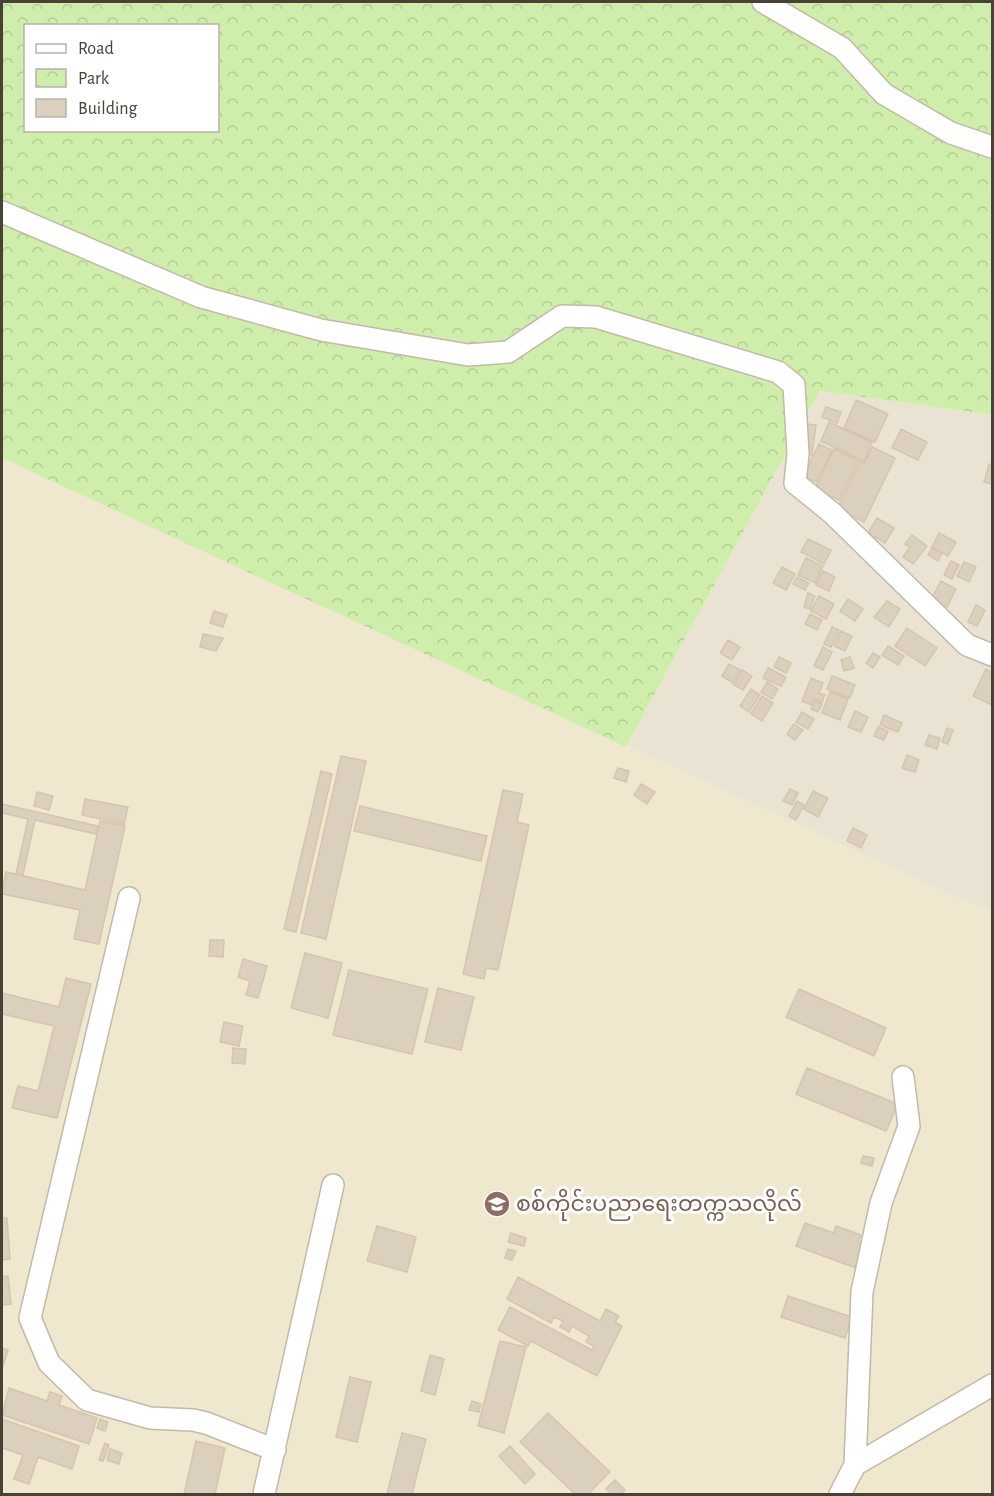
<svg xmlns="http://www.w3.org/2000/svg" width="994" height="1496" viewBox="0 0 994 1496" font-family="'Alegreya Sans','Noto Sans Myanmar',sans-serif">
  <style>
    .residential { fill: #eae3d4 }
    .education { fill: #f0e7cf }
    .park { fill: url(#park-crowns); fill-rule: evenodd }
    .building { fill: #dbd0bd; stroke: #d4c5ad; stroke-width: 1.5 }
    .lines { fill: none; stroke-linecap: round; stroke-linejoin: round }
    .minor-casing { stroke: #c2b9a8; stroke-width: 24 }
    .minor { stroke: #fff; stroke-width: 21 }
    .labels { text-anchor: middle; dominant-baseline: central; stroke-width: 6; stroke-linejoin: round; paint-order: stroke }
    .education-label { font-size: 22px; fill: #785e54; stroke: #fff; text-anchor: start }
  </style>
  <defs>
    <pattern id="park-crowns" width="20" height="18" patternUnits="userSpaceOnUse" patternTransform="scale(1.5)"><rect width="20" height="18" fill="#cfeeab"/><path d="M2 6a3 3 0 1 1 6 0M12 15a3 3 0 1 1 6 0" fill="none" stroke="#b3cd94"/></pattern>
  </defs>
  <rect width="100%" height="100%" fill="#f5f1e6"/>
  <path class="residential" d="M820 391 992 415V913L626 747Z"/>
  <path class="education" d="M2 458 992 913V1494H2Z"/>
  <path class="park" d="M2 2H992V415L820 391 626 747 2 458ZM26 26H218V130H26Z"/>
  <path class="building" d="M856 400 888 414 875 442 844 428Z
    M826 407 841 412 837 423 822 417Z
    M829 422 872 442 864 461 821 441Z
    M805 424 816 425 812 455 801 453Z
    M901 429 927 442 918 460 892 448Z
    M819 444 832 450 816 482 803 476Z
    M872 447 895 458 864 522 837 509 860 461 864 463Z
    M834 449 858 460 839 500 815 489Z
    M989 464 992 465V484L984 482Z
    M877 518 894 528 885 543 868 533Z
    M939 533 956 542 948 556 932 547Z
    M912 535 927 546 913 564 903 557 910 547 905 544Z
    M808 539 831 550 824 564 801 552Z
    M932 548 942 553 938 561 928 555Z
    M806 558 823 566 815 583 798 575Z
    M951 561 959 565 952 579 944 575Z
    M964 562 976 567 969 582 957 576Z
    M782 567 795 574 786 590 773 583Z
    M823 571 835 577 829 591 816 585Z
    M797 577 809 583 805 590 793 584Z
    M941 581 956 589 947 607 931 600Z
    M808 593 815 596 810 609 804 607Z
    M819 596 834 604 826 619 811 611Z
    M848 599 863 609 855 621 840 611Z
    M887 601 900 609 889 627 874 617Z
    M976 605 985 610 977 626 968 622Z
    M214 611 227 615 223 627 210 623Z
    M810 614 822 620 817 630 805 624Z
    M832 627 839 630 831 647 824 644Z
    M907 628 937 648 925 666 895 646Z
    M841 631 852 636 845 651 834 646Z
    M203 634 223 638 216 651 200 647Z
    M728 640 740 647 732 660 720 653Z
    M888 646 904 656 898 665 882 655Z
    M823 647 832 652 823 670 814 666Z
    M873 653 880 657 873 668 866 663Z
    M779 657 791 663 786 673 774 667Z
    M850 657 854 668 844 671 841 660Z
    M729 664 740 670 733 683 722 676Z
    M768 668 786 677 781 686 763 678Z
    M986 669 992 673V705L973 696Z
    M742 670 752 676 743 690 734 685Z
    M832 676 855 685 850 698 827 689Z
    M811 678 823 683 819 693 825 695 822 702 815 699 812 705 802 701Z
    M767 682 778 689 772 699 761 692Z
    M751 689 760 695 749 712 740 706Z
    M830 692 848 699 840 720 822 713Z
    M762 696 773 703 762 721 751 714Z
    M815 701 822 704 818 712 811 709Z
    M855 711 868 717 861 732 848 727Z
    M802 712 814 719 808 729 796 722Z
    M884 715 902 723 898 732 880 725Z
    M794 724 803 730 795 740 787 734Z
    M878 727 888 731 884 740 874 736Z
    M947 728 953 730 948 744 942 742Z
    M929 735 940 738 937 749 925 745Z
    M907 755 919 760 915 772 902 768Z
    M341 756 366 761 326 939 301 933Z
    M618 768 629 771 626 782 614 778Z
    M321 771 332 774 296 932 284 929Z
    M641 784 655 792 647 804 634 795Z
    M790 789 798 793 792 805 783 801Z
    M503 790 523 794 517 822 529 825 498 970 486 968 484 979 463 974Z
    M813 791 828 798 818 817 804 809Z
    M37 792 53 796 49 810 34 806Z
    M85 799 128 807 124 824 82 815Z
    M797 801 804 805 796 820 789 816Z
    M2 804 98 826 96 834 35 820 23 875 16 874 28 819 2 813Z
    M360 806 487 836 481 861 354 831Z
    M100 821 125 826 99 944 74 939 80 910 2 894V891L6 872 85 890Z
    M853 828 867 835 861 848 847 841Z
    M210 940H224L223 957 209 956Z
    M305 953 342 963 328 1018 291 1008Z
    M243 959 267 966 258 998 246 995 250 981 238 977Z
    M349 970 428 989 412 1054 333 1035Z
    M66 978 91 984 57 1118 12 1108 18 1086 38 1091 54 1026 2 1014V993L59 1007Z
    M438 988 474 997 461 1050 425 1042Z
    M799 989 886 1028 874 1056 786 1017Z
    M224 1022 243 1026 239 1046 220 1042Z
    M233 1048 246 1049 245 1064 232 1063Z
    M807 1068 898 1104 886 1131 796 1094Z
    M863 1156 874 1158 872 1166 861 1163Z
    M2 1218H7L10 1259 2 1260Z
    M805 1223 834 1233 836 1226 861 1235 858 1242 865 1245 856 1268 796 1246Z
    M377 1226 416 1237 407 1272 367 1261Z
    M511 1233 526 1238 524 1246 508 1242Z
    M508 1249 516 1251 512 1260 505 1258Z
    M8 1276 11 1304 2 1305V1277Z
    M518 1277 600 1321 606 1309 619 1316 615 1322 622 1326 597 1376 531 1341 528 1346 498 1330 510 1307 592 1350 594 1346 586 1342 589 1336 572 1326 569 1332 560 1327 563 1321 554 1317 551 1323 507 1299Z
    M788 1296 852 1317 845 1338 781 1317Z
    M500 1341 526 1347 504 1433 478 1426Z
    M2 1348 8 1350 2 1369Z
    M430 1355 444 1359 435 1395 421 1391Z
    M350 1377 371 1382 357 1442 336 1437Z
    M9 1388 47 1401 50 1392 62 1396 59 1405 97 1418 89 1444 2 1415Z
    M472 1401 481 1404 479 1412 469 1410Z
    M548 1413 610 1472 588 1494H575L520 1442Z
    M2 1419 79 1446 72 1469 38 1457 29 1484 14 1479 23 1455 2 1448Z
    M100 1419 108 1422 105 1431 97 1428Z
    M402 1433 426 1439 412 1494H387Z
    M196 1441 225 1448 215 1494H184Z
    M105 1443 109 1445 103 1461 99 1460Z
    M510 1446 535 1474 525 1484 499 1456Z
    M110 1449 122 1453 119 1464 107 1460Z
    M615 1480 625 1490 621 1494H612L606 1489Z"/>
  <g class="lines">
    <g class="minor-casing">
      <path id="minor" d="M763 2 842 48 884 94 951 133 992 147
        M2 212 201 297 321 330 468 355 508 352 562 316 596 317 778 372 794 385 798 454 795 483 832 513 967 645 992 655
        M129 898 30 1318 49 1363 87 1400 150 1418 193 1420 206 1423 275 1450
        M855 1465 992 1385
        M264 1494 333 1185
        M840 1494 855 1465 862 1292 881 1203 909 1126 903 1077"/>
    </g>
    <use href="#minor" class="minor"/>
  </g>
  <defs>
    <g id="university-disc" transform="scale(1.35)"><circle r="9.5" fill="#8d6e63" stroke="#fff"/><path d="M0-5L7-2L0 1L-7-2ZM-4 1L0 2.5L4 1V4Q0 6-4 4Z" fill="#fff"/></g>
  </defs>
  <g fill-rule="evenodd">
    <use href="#university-disc" x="497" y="1204"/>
  </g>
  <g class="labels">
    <g class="education-label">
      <text x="516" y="1204">စစ်ကိုင်းပညာရေးတက္ကသလိုလ်</text>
    </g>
  </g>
  <rect width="994" height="1496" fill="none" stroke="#494135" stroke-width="6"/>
  <rect x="24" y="24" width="195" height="108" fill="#ffffff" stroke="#b6b3ae" stroke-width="1.5"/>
  <rect x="36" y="44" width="30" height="9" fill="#ffffff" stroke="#b6b3ae" stroke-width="1.5"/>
  <text x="78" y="54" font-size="18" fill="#494135">Road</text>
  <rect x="36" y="69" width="30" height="18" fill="url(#park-crowns)" stroke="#b6b3ae" stroke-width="1.5"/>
  <text x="78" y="84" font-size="18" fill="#494135">Park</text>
  <rect x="36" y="99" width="30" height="18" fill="#dbd0bd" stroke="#b6b3ae" stroke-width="1.5"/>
  <text x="78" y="114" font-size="18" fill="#494135">Building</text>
</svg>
